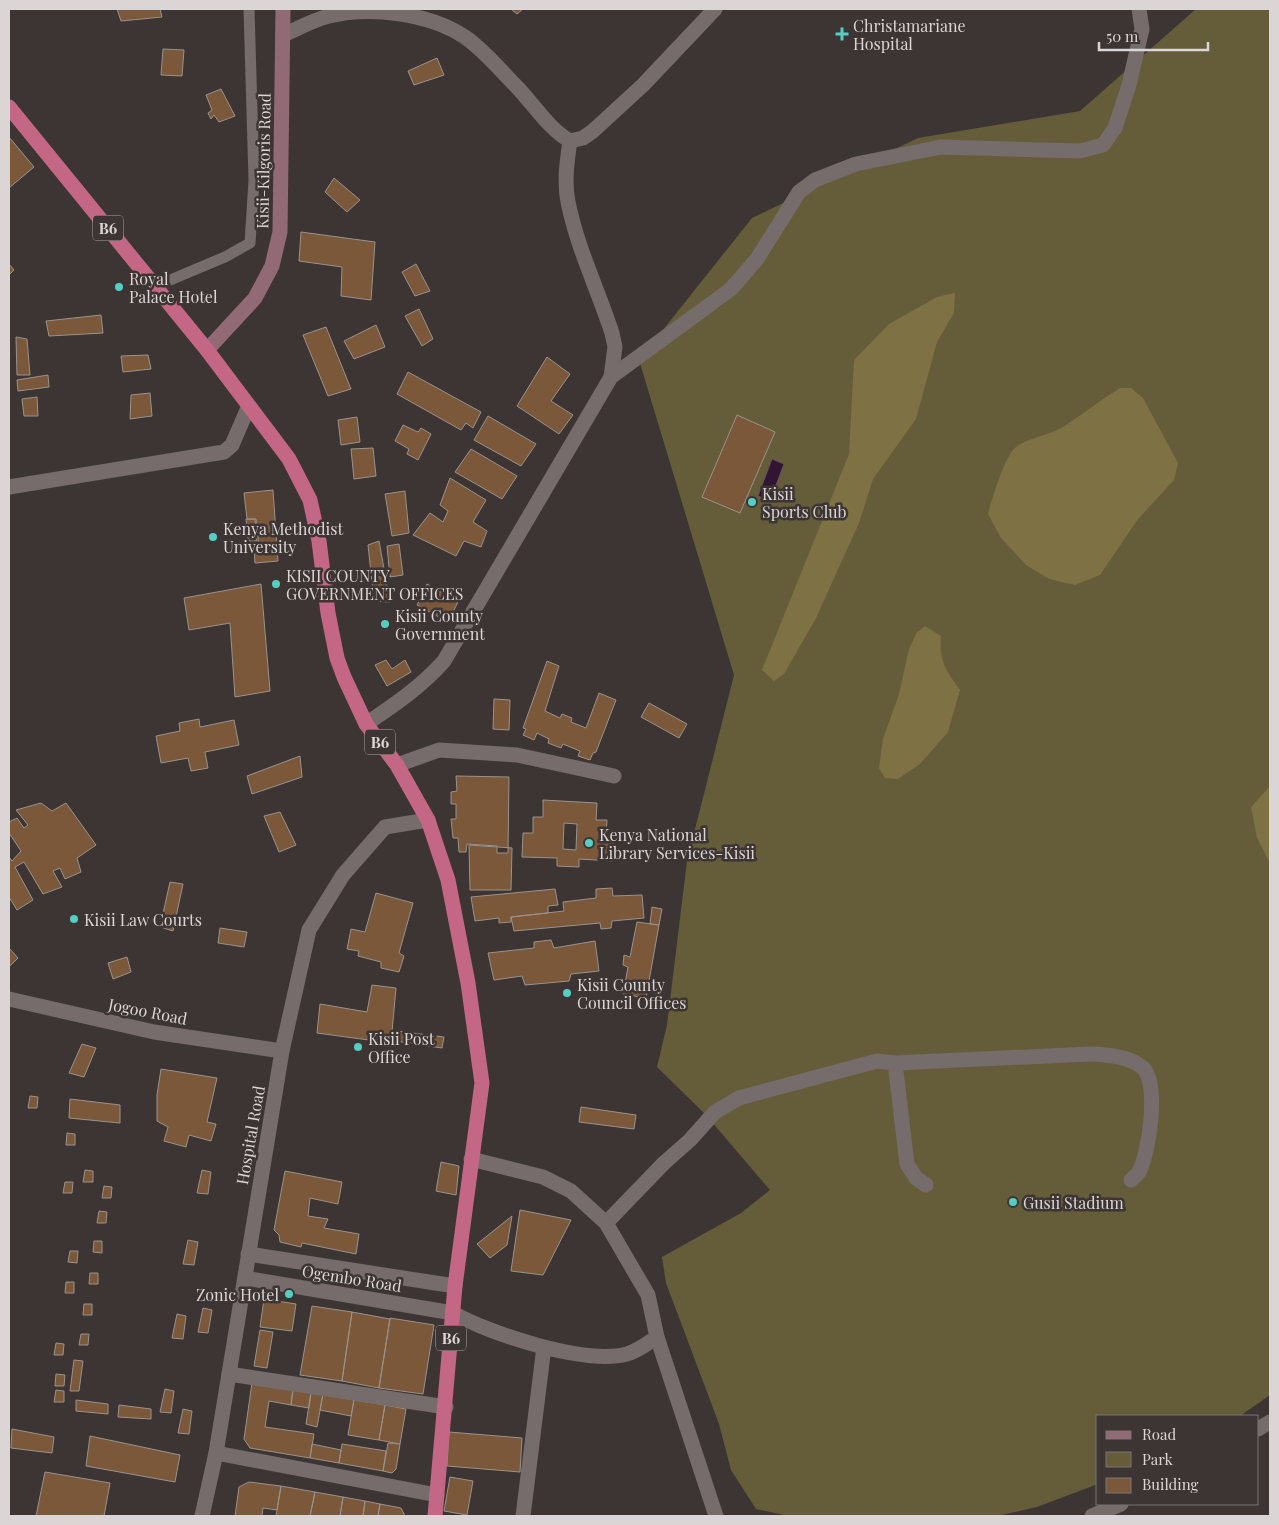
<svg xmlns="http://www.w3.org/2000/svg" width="1279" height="1525" viewBox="0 0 1279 1525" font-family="'Playfair Display',serif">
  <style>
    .green { fill: #655c3a }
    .forest { fill: #7e7144 }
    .water { fill: #321531; stroke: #654f62 }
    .building { fill: #7b5839; stroke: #99938d; fill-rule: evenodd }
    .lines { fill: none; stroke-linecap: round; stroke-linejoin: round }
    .pedestrian { stroke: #756c6b; stroke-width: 11 }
    .minor { stroke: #756c6b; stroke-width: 15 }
    .tertiary { stroke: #756c6b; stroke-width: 15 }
    .secondary { stroke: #926a76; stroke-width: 15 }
    .trunk { stroke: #c46787; stroke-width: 15 }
    .poi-dot { fill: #55cec4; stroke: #3d3534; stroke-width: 2 }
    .labels { text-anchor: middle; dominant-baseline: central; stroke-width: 5; stroke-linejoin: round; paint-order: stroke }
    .shield { fill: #3d3534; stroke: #aca6a5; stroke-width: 1 }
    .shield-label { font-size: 15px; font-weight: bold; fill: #dbd6d5 }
    .poi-label { font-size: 16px; fill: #dbd6d5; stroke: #3d3534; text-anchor: start }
    .street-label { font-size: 16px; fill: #dbd6d5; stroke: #3d3534 }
  </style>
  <rect width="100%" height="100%" fill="#3d3534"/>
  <path class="green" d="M1196 9H1270V1395L1240 1416H1098V1484L1037 1507 997 1516H789L756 1509 731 1470 719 1424 666 1283 662 1257 741 1213 770 1190 705 1114 657 1067 667 1025 687 861 734 675 639 360 752 218 918 138 1080 111Z"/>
  <path class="forest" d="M955 293 954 313 937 342 916 419 873 479 859 523 816 618 784 674 774 681 762 670 849 454 854 360 889 324 937 297Z
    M1120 388H1131L1143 398 1178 463 1174 480 1138 519 1100 575 1075 585 1049 579 1026 565 1001 538 988 514C992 499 1005 455 1016 447 1030 437 1050 435 1063 427 1082 415 1100 400 1120 388Z
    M925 626 941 636C939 662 946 670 960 690L948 732 920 764 898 779 885 778 879 768 883 739 899 694 909 649 917 632Z
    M1270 786V863L1257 838 1251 807Z"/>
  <path class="water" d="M772 459 784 464 770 501 758 496Z"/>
  <path class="building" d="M117 9H160L162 17 121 21Z
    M511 9H523L517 14Z
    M163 49 184 50 182 76 161 75Z
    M437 58 444 75 414 85 408 71Z
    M221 89 235 116 219 122 214 115 211 119 208 113 212 110 206 95Z
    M9 137 34 167 9 188Z
    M334 178 360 200 347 212 325 192Z
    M301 232 375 242 371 300 341 296 342 267 299 261Z
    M9 264 14 270 9 275Z
    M416 264 430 291 415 296 402 272Z
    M419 309 433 339 422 346 405 316Z
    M101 315 103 333 49 336 46 321Z
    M376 325 385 347 354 359 344 341Z
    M326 327 351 389 328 396 303 335Z
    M16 337 27 339 30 375H17Z
    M148 355 151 369 123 372 121 356Z
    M547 357 570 374 551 401 573 415 559 434 517 406Z
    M408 372 481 412 473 428 466 423 461 430 397 394Z
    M48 375 49 387 18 391 17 380Z
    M150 393 152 416 130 419 131 395Z
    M37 397 38 416H24L22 399Z
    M737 415 775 432 740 513 702 497Z
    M488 416 536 444 521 466 474 440Z
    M357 417 360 442 341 445 338 420Z
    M403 425 418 432 421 428 431 434 418 460 407 454 409 449 395 441Z
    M373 448 376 476 354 479 351 449Z
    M471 449 517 476 502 499 455 472Z
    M450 478 486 500 473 522 487 531 481 547 464 541 456 556 413 535 430 513 443 522 448 511 440 505Z
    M273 490 278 561 255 563 254 549 259 548 256 519H247L244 493Z
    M405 491 409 533 392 536 385 494Z
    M246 519H255L257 541H248Z
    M379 541 390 602 374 601 368 545Z
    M399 544 403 575 390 577 387 546Z
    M261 584 270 691 235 697 230 623 189 630 184 598Z
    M427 584 458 602 448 622 417 605Z
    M386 660 392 669 405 660 411 672 387 686 375 665Z
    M547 661 559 666 545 711 560 718 562 714 572 718 571 722 586 728 599 693 616 700 596 752 593 753 590 760 578 756 580 751 563 744 561 748 548 743 549 739 537 733 534 740 523 735 526 729 523 728Z
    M494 699 510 700 509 730 493 729Z
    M649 703 687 724 679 738 641 717Z
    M199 719 200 727 234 720 239 745 205 752 208 768 191 771 188 758 161 763 156 736 180 731 179 723Z
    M300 756 302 777 252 794 247 776Z
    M456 776 509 777 508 853H497V846L467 844 466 852H459L458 838H453L451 819H456V804H451V792L457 791Z
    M543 800 597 803 596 820H607L606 837H614L613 861 579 859V867L557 866V858L522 857 523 833H533V817H543ZM564 823 577 824 576 850 563 849Z
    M41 803 52 811 66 803 96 845 77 858 81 872 65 879 60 868 53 871 62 887 43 894 24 862 15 867 33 900 17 910 9 897V857L12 861 21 851 9 833V822L17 818 24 828 28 825 16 810Z
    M280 812 296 845 279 852 264 816Z
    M469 845 512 848 511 890H470Z
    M170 882 183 884 173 931 160 927Z
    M612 888 613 896 642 895 644 918 612 921 611 928 601 929 600 923 514 931 511 917 564 911 563 902 596 898V889Z
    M555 889 558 905 548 906V913L511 917V922L499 923V918L475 921 471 897Z
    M376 893 413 903 399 953 404 956 399 972 381 968V962L358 956 359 951 347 949 351 929 365 932Z
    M652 907 662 909 659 925 650 924Z
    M637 922 659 925 646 998 623 994 628 967 623 965 624 955 630 957Z
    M220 928 247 932 244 947 218 943Z
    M551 940 554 948 595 941 599 971 571 974 569 981 525 985 522 976 494 980 488 953 534 948V942Z
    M9 948 18 958 9 967Z
    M127 957 131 972 113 979 108 963Z
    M372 985 396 988 391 1043 317 1033 320 1004 367 1012Z
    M397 1031 444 1037 442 1048 395 1041Z
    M82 1044 96 1048 84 1077 69 1073Z
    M161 1069 217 1078 207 1122 216 1124 211 1141 189 1135 186 1147 164 1141 168 1127 157 1121V1095Z
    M30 1096 38 1097 37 1108H28Z
    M70 1099 120 1105V1123L69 1118Z
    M581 1107 636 1115 634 1129 579 1122Z
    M67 1133 75 1134V1145H66Z
    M441 1162 459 1166 456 1195 436 1191Z
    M85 1170 93 1171V1182H83Z
    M202 1170 211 1172 208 1194 197 1193Z
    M285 1171 342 1182 338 1204 310 1198 308 1216 328 1219 324 1228 359 1234 356 1254 302 1243 301 1247 280 1242 279 1235 274 1230Z
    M65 1182H73L72 1193H63Z
    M104 1186 112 1187 111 1198H102Z
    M520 1210 571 1220 543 1275 511 1271Z
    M99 1211 107 1212 106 1223H97Z
    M512 1216 507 1245 490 1258 477 1244Z
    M188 1240 198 1242 194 1265 183 1264Z
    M94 1241H102V1253L93 1252Z
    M70 1251H78L77 1263 68 1262Z
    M90 1273H98V1284H89Z
    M66 1282H74V1293H65Z
    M264 1299 296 1304 292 1331 260 1327Z
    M84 1304H92V1315H83Z
    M312 1306 352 1312 342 1381 300 1375Z
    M203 1308 212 1310 208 1333 198 1332Z
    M352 1312 390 1319 379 1388 342 1381Z
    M177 1314 186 1316 183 1339 172 1338Z
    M390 1318 434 1325 423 1394 379 1388Z
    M260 1330 273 1332 267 1368 254 1366Z
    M81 1334H89L88 1345H79Z
    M56 1343 64 1344 63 1355H54Z
    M74 1360 83 1361 79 1391H70Z
    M56 1374 65 1375 64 1386H55Z
    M252 1383 293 1389 291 1405 269 1401 265 1427 314 1434 310 1458 250 1448 244 1439Z
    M165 1389 174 1391 171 1413 160 1412Z
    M293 1389 311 1392 309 1408 291 1405Z
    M56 1390 64 1391V1402H54Z
    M311 1392 323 1394 317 1427 306 1424Z
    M323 1394 354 1400 351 1416 320 1410Z
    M76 1400 108 1404V1414L76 1411Z
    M354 1400 385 1405 379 1440 348 1435Z
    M119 1405 151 1409V1419L118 1417Z
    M385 1405 406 1409 400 1444 379 1440Z
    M183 1409 192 1411 189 1434 178 1433Z
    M12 1429 54 1437 52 1453 11 1448Z
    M449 1432 522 1438 520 1472 447 1466Z
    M90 1436 180 1455 175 1482 86 1466Z
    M388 1443 400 1444 396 1469 392 1473 383 1471Z
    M312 1444 341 1450 339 1463 310 1458Z
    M342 1444 386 1451 383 1471 339 1463Z
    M45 1472 110 1483 104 1516H36Z
    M450 1477 473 1481 467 1515 444 1511Z
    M249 1482 281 1486 277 1510 263 1508 262 1516H235L239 1487Z
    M281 1486 315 1492 310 1516H276Z
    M315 1492 343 1497 340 1516H310Z
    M343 1497 365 1501 363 1516H340Z
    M365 1501 380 1504 378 1516H363Z
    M380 1504 401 1508 405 1516H378Z"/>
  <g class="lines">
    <path class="pedestrian" d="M156 286 225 257 250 243 254 180 249 9"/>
    <path class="minor" d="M283 35C297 29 313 20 329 16 370 6 429 13 465 37 485 51 500 70 517 87 534 105 549 129 570 141
      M570 141 583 138 593 131 643 85 715 9
      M611 377 731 289 757 259 799 192 815 180 856 164 941 147 1080 151 1103 145 1115 128 1129 85 1142 29 1139 9
      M9 487 224 452 232 445 248 408
      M366 724C394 705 421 687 444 661L611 377 615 347 612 333C598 290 577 247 568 202 564 182 567 161 570 141
      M397 765 439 750 517 755 614 776
      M9 999 154 1032 282 1051
      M926 1185 916 1178 907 1164 895 1063 1090 1054C1106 1055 1128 1056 1142 1067 1160 1081 1149 1154 1139 1172 1137 1175 1133 1178 1131 1180
      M606 1223 664 1163 690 1140 715 1112 739 1098 877 1061 895 1063
      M248 1254 455 1286
      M245 1278 453 1313C491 1334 584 1365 627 1354 638 1351 648 1343 657 1337
      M229 1374 446 1407
      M216 1453 437 1495
      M523 1516 544 1347"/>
    <path class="tertiary" d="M471 1159 543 1177 571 1191 606 1223 648 1295 657 1337 716 1516
      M1258 1429 1270 1422
      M202 1516 216 1453 282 1051 309 930 343 875 385 827 428 820
      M1092 1516 1121 1504"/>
    <path class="secondary" d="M207 350 255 298 272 266 280 232 283 9"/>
    <path class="trunk" d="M9 107 207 350 289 459 310 500 319 541 328 613 337 658 344 677 366 724 397 765 428 820 448 880 468 983 482 1083 455 1286 435 1516"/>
  </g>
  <g class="poi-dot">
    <path d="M839.5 26.5h5v5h5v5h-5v5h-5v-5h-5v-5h5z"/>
    <circle cx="119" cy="287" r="5"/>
    <circle cx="752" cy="502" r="5"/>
    <circle cx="213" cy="537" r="5"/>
    <circle cx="276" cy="584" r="5"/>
    <circle cx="385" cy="624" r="5"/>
    <circle cx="589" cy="843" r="5"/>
    <circle cx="74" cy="919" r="5"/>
    <circle cx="567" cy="993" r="5"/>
    <circle cx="358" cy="1047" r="5"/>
    <circle cx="1013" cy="1202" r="5"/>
    <circle cx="289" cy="1294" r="5"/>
  </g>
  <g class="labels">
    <g class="shield">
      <rect x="93" y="215.5" width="30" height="25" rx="4"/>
      <rect x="365" y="729.5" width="30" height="25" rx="4"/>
      <rect x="436" y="1325.5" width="30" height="25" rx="4"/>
    </g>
    <g class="shield-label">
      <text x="108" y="228">B6</text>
      <text x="380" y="742">B6</text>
      <text x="451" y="1338">B6</text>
    </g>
    <g class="poi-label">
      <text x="853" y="25">Christamariane<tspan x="853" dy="18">Hospital</tspan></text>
      <text x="129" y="278">Royal<tspan x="129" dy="18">Palace Hotel</tspan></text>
      <text x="762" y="493">Kisii<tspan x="762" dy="18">Sports Club</tspan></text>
      <text x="223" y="528">Kenya Methodist<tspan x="223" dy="18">University</tspan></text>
      <text x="286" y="575">KISII COUNTY<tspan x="286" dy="18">GOVERNMENT OFFICES</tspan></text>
      <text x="395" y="615">Kisii County<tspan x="395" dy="18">Government</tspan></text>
      <text x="599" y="834">Kenya National<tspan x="599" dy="18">Library Services-Kisii</tspan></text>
      <text x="84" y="919">Kisii Law Courts</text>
      <text x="577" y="984">Kisii County<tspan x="577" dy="18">Council Offices</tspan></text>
      <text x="368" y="1038">Kisii Post<tspan x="368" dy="18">Office</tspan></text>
      <text x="1023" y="1202">Gusii Stadium</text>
      <text x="279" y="1294" text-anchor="end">Zonic Hotel</text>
    </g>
    <g class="street-label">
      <text transform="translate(263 161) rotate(-89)">Kisii-Kilgoris Road</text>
      <text transform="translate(148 1011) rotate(11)">Jogoo Road</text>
      <text transform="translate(250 1135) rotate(-80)">Hospital Road</text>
      <text transform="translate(352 1278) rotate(9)">Ogembo Road</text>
    </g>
  </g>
  <rect width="1279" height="1525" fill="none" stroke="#dbd6d5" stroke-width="20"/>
  <rect x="1096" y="1415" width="162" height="90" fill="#3d3534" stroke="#7c7574"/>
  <rect x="1106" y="1431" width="25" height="8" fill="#926a76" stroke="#7c7574"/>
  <text x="1142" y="1440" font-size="15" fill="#dbd6d5">Road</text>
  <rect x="1106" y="1452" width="25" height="15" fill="#655c3a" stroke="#7c7574"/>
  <text x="1142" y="1465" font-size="15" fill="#dbd6d5">Park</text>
  <rect x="1106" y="1478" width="25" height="15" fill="#7b5839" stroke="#7c7574"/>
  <text x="1142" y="1490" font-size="15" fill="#dbd6d5">Building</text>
  <path d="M1099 42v8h109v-8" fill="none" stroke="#dbd6d5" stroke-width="2.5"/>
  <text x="1106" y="42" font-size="15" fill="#dbd6d5" stroke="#3d3534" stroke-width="4" paint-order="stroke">50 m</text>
</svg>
